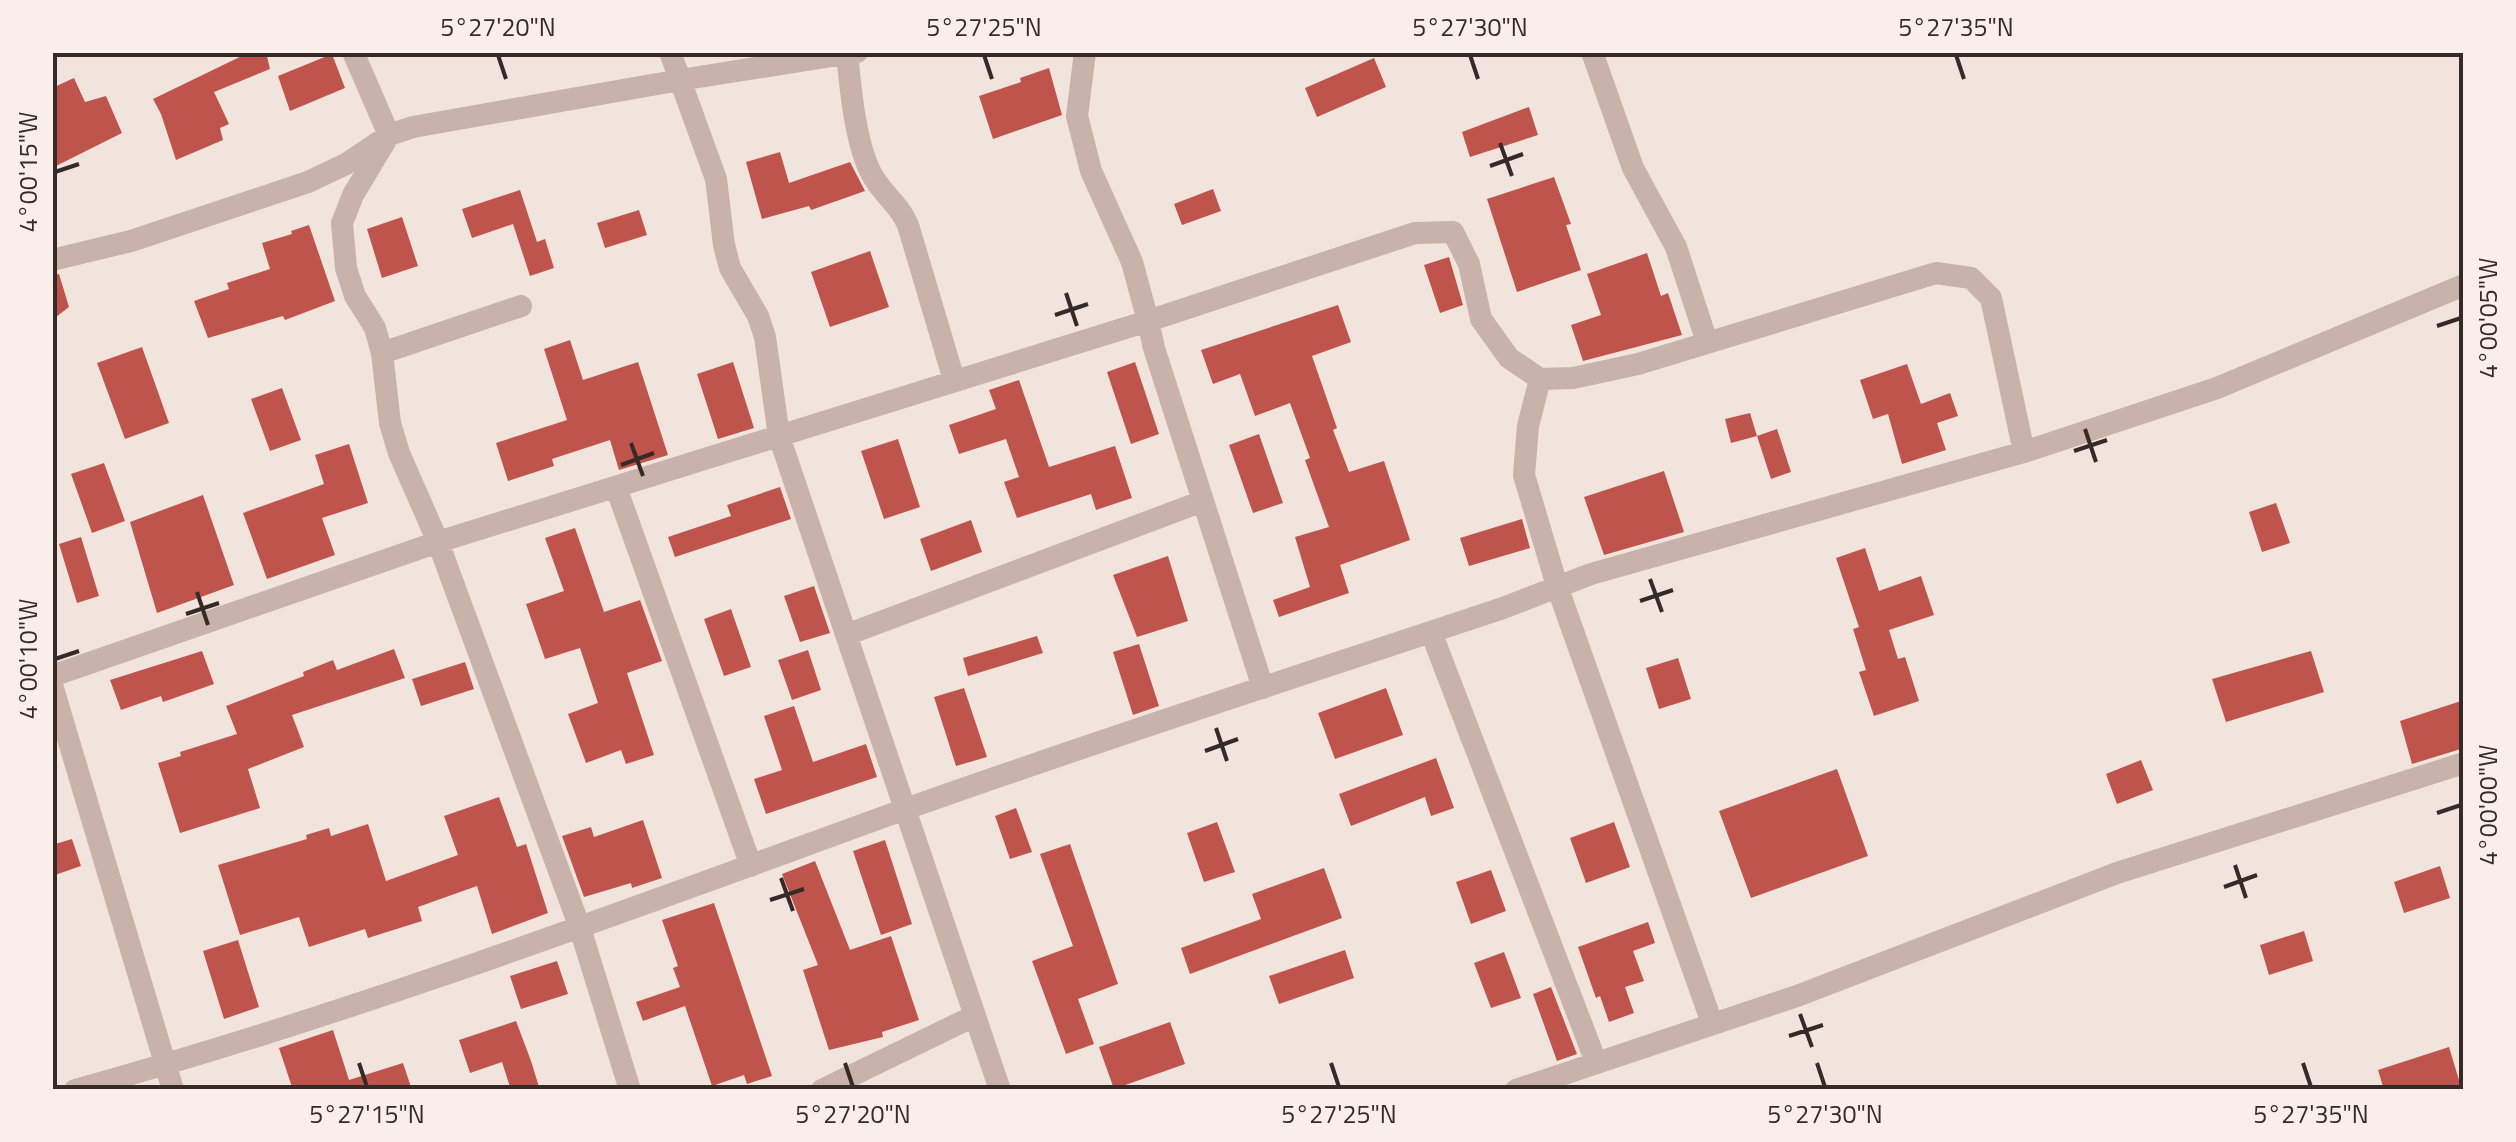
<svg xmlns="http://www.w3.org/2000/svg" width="2516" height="1142" viewBox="0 0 2516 1142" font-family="'Titillium Web',sans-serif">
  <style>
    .building { fill: #bf544d }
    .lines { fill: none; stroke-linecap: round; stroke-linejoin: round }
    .minor { stroke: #c8b2a9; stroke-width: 22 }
    .ticks { fill: none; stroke: #362a29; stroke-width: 4 }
    .neatline { fill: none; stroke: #362a29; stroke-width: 4 }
    .ticks-label { font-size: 25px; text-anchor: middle; fill: #362a29 }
  </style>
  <rect width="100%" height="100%" fill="#f1e4dd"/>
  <path class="building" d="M250 52H266L270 69 214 92 229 124 220 128 223 140 176 160 161 114 153 99Z
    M332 54 345 88 290 111 278 76Z
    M1374 58 1386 87 1317 117 1305 88Z
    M1049 68 1062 115 993 139 979 96 1021 82 1020 78Z
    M74 78 85 102 106 96 122 133 52 168V88Z
    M1529 107 1538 135 1470 157 1462 132Z
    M780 152 789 183 850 162 865 191 811 210 809 206 762 219 746 162Z
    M1554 177 1571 224 1566 225 1581 270 1517 292 1487 199Z
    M1213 189 1221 211 1182 225 1174 204Z
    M520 190 537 242 545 239 554 268 530 276 513 224 472 238 462 209Z
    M639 210 647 235 605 248 597 223Z
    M402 217 418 266 382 278 367 229Z
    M309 225 335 301 285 320 283 316 208 338 194 301 229 289 227 283 270 269 262 243 292 234 291 231Z
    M870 251 889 307 830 327 811 272Z
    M1647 253 1661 296 1668 293 1682 335 1583 361 1571 325 1601 315 1587 274Z
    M1449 257 1463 305 1440 313 1424 265Z
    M59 274 69 307 52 320V275Z
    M1338 305 1351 342 1312 356 1337 428 1333 430 1349 472 1384 461 1410 540 1340 565 1349 593 1279 617 1273 600 1310 587 1295 537 1329 527 1305 460 1310 458 1290 403 1255 416 1240 374 1213 384 1201 350Z
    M570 340 583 380 638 362 668 455 619 470 610 440 552 459 554 466 508 481 496 443 567 420 544 349Z
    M142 347 169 423 125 439 97 363Z
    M733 362 754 428 718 439 697 374Z
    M1135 362 1159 434 1131 444 1107 372Z
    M1907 364 1921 404 1950 393 1958 416 1937 423 1946 450 1902 464 1888 414 1873 419 1860 380Z
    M1019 380 1049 467 1115 446 1132 498 1096 510 1091 494 1017 518 1004 482 1019 477 1006 439 959 454 949 425 996 409 989 390Z
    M282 388 301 440 270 451 251 399Z
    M1750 413 1757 436 1731 443 1725 419Z
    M1777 429 1791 472 1771 479 1757 436Z
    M1259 434 1283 503 1253 513 1229 445Z
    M898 439 920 507 884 519 861 451Z
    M349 444 368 503 322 518 335 555 267 579 243 513 324 484 315 455Z
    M104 463 125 521 92 533 71 474Z
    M1664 471 1684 532 1604 555 1584 497Z
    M780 487 791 519 675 557 668 537 731 516 727 505Z
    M203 495 234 585 157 613 130 522Z
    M2276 503 2290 543 2262 552 2249 512Z
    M1522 519 1530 548 1469 566 1460 538Z
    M971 520 982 552 931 571 920 539Z
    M575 528 604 612 640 600 662 661 627 673 654 755 626 764 621 750 586 763 568 714 598 703 580 648 545 659 526 604 564 591 545 538Z
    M81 537 99 596 77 603 59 544Z
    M1865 548 1879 591 1921 576 1934 615 1889 630 1898 659 1905 657 1919 701 1874 716 1859 672 1866 670 1853 629 1859 627 1836 558Z
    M1168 556 1188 621 1137 637 1113 575Z
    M814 586 830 633 800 642 784 596Z
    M731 609 751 667 724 676 704 619Z
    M1037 636 1043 653 968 676 963 658Z
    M1139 644 1159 706 1133 715 1113 652Z
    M394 649 405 678 292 715 304 747 248 769 260 808 180 833 158 763 181 756 180 752 237 734 226 706 304 676 303 672 333 660 337 670Z
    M808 650 821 690 792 700 778 660Z
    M202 651 214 684 163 702 161 696 121 710 110 680Z
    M2311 651 2324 692 2226 722 2212 679Z
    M1678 658 1691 699 1659 709 1646 668Z
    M465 662 474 689 421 706 412 679Z
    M964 688 987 757 956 766 934 697Z
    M1386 688 1403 735 1335 759 1318 713Z
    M2464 700V748L2412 764 2400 721Z
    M794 706 813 762 866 744 877 777 766 814 754 779 782 770 764 716Z
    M1436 758 1454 808 1431 816 1425 797 1351 826 1339 794Z
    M2141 760 2153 790 2117 804 2106 774Z
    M1837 769 1868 856 1751 898 1719 811Z
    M499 797 517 847 526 844 548 913 492 934 477 886 418 907 422 921 368 938 365 929 309 947 299 917 240 935 218 865 307 839 306 835 329 828 331 836 368 824 386 881 458 855 444 816Z
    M1016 808 1032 852 1010 859 995 816Z
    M643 820 662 878 632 888 631 883 584 897 562 836 591 827 594 837Z
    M1217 822 1235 872 1204 882 1187 833Z
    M1614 822 1630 867 1586 883 1570 838Z
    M72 839 81 866 52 876V845Z
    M885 840 912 924 881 935 853 851Z
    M1070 844 1118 984 1078 999 1094 1044 1066 1054 1032 961 1073 946 1040 854Z
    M815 861 850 950 891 936 919 1020 882 1032 883 1037 829 1050 803 970 818 965 782 874Z
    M2440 866 2450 898 2404 913 2394 882Z
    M1324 868 1342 918 1190 974 1181 948 1261 919 1252 894Z
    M1491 870 1506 911 1471 924 1456 882Z
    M714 903 772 1076 747 1084 744 1075 712 1086 685 1006 643 1021 636 1002 680 987 673 968 678 966 662 920Z
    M1648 922 1655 943 1633 951 1644 981 1625 987 1634 1013 1609 1022 1600 996 1596 998 1578 947Z
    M2304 931 2313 961 2269 975 2260 945Z
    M238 940 259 1007 224 1019 203 951Z
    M1345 950 1354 978 1279 1004 1269 976Z
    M1504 952 1521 998 1491 1008 1474 963Z
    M557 961 568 994 521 1009 510 976Z
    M1551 987 1577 1054 1557 1061 1533 994Z
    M516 1021 531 1061 540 1090H511L502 1062 470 1073 459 1040Z
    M1170 1022 1185 1064 1114 1089 1099 1047Z
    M333 1030 349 1080 403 1063 412 1090H293L279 1048Z
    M2449 1047 2462 1090H2384L2378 1070Z"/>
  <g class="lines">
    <path class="minor" d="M353 52 389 135 353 195 342 223 346 268 355 296 375 328 382 353 390 423 399 453 438 542 580 928 630 1090
      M670 52 716 179 724 245 730 268 758 316 765 337 779 436 1000 1090
      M847 52C850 86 856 154 876 181 887 198 900 206 908 225L954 380
      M1085 52 1077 116 1091 171 1132 262 1148 321 1415 233 1453 232 1469 264 1481 319 1509 358 1540 379 1573 378 1638 364 1936 273 1971 278 1991 298 2024 452
      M1592 52 1633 168 1676 247 1707 342
      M52 260 131 241 308 182 346 164 389 135 413 127 680 80 857 52
      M382 353 521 306
      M1540 379 1528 426 1524 475 1557 586 1712 1023
      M616 487 751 866
      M1431 632 1596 1062
      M846 635 1203 501
      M52 676 438 542 1148 321 1154 348 1263 688
      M52 685 173 1090
      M75 1090C355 1013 627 910 900 811 1099 740 1302 675 1503 608L1591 574 2024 452 2217 388 2464 285
      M822 1090 974 1016
      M1516 1090 1797 996 2117 873 2464 763"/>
  </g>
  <path class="ticks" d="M498 55 506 79M984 55 992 79M1470 55 1478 79M1956 55 1964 79M1500 143 1512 176M1490 166 1523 154M55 172 79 164M1066 293 1077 326M1055 315 1088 304M2437 326 2461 318M2085 429 2096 462M631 443 643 476M2074 451 2107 440M621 465 654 453M1650 579 1662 612M197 592 208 625M1640 601 1673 590M186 614 219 603M55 659 79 651M1216 728 1227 761M1205 751 1238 739M2437 813 2461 805M2235 865 2246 898M781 878 793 911M2224 887 2257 875M770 900 804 889M1800 1014 1812 1047M1789 1036 1823 1025M359 1063 367 1087M845 1063 853 1087M1331 1063 1339 1087M1817 1063 1825 1087M2303 1063 2311 1087"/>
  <rect width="2516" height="1142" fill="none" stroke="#f9eee9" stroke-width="110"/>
  <rect x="55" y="55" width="2406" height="1032" class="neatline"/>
  <g class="ticks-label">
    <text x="498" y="36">5°27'20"N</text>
    <text x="984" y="36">5°27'25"N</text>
    <text x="1470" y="36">5°27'30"N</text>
    <text x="1956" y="36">5°27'35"N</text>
    <text transform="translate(28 172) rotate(-90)" y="9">4°00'15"W</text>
    <text transform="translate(2488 318) rotate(-90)" y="9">4°00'05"W</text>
    <text transform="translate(28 659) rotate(-90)" y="9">4°00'10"W</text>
    <text transform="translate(2488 805) rotate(-90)" y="9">4°00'00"W</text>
    <text x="367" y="1123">5°27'15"N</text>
    <text x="853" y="1123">5°27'20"N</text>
    <text x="1339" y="1123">5°27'25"N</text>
    <text x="1825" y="1123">5°27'30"N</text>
    <text x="2311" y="1123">5°27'35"N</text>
  </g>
</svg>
